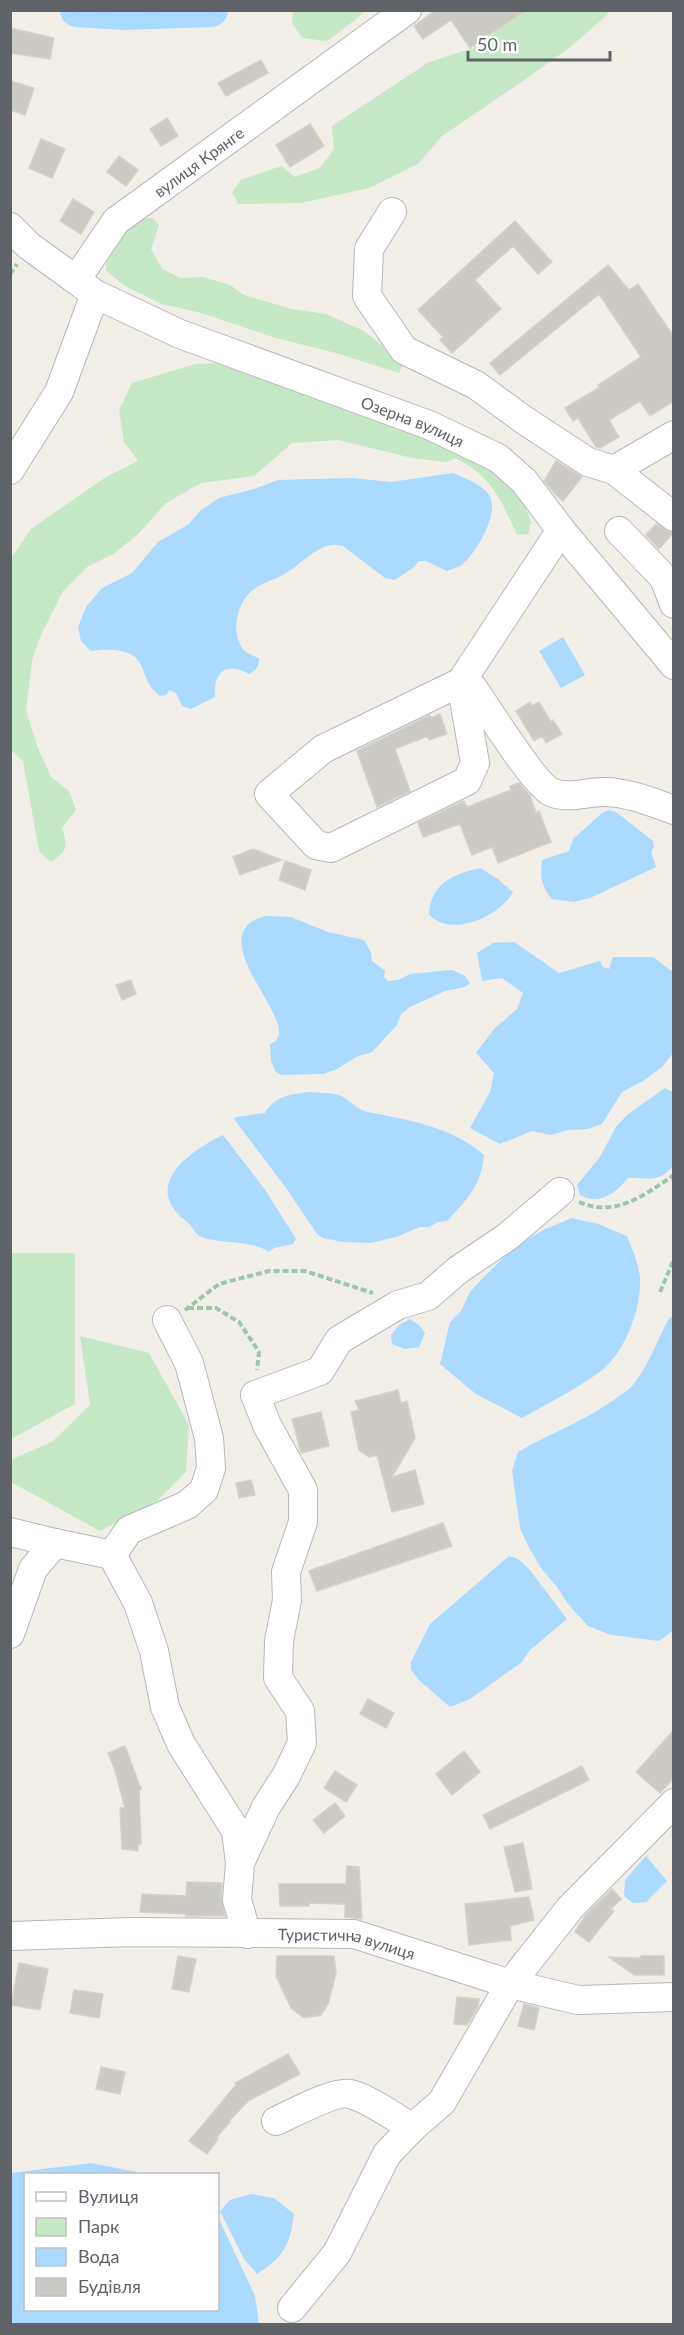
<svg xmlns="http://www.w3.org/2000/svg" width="684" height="2335" viewBox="0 0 684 2335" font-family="Lato,sans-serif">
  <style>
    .green { fill: #c5e8c5 }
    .water { fill: #aadaff }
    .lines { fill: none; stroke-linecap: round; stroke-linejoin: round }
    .river { stroke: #aadaff; stroke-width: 34 }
    .building { fill: #cccac5; stroke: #d6d1c6; stroke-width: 1.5 }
    .minor-casing { stroke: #b5b8bc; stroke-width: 30 }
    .path { stroke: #9cc7a9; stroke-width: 4; stroke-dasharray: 6 3; stroke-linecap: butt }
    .minor { stroke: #fff; stroke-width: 28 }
    .labels { text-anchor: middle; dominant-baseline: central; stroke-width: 4.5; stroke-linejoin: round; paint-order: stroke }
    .street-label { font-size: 16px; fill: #5f6368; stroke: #fff }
  </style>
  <rect width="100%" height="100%" fill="#f1efe8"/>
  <path class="green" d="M293 11V10L365 11 355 20 327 41 302 38 292 23Z
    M524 11H609L606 16 569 48 523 81 442 136 418 164 369 188 301 203 238 204 232 192 241 180 281 166 295 177 320 168 334 149 332 126 429 62 473 48Z
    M152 218 159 225 151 249 162 269 181 278 203 277 230 285 244 295 292 309 326 314 364 331 393 354 403 365 399 373 336 353 276 338 201 313 162 304 125 286 106 271 107 250 138 219Z
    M222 363 376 412 496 468 518 493 527 511 531 522 528 534 517 535C501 500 492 476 455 458L447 462 412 458 338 440 292 443 254 476 201 483 166 503 138 534 115 553 87 567 63 591 40 637 32 661 26 711 38 748 51 777 69 791 76 810 62 828C68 846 68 851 51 862L39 851 23 761 11 750 10 560 31 529 106 477 138 461 124 442 119 410 132 383 196 364Z
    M11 1253H75V1404L11 1439Z
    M80 1336 149 1353 189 1425 186 1472 155 1503 100 1531 11 1482 10 1460 52 1442 90 1405Z"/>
  <path class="water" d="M453 473C464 478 482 484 489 495 501 512 475 556 460 566 456 568 451 569 447 571L426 561H419L414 567 395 580 385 578 343 546C322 539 303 563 286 573 276 580 262 582 253 590 237 602 230 632 243 649 246 654 254 655 259 659 259 667 256 670 249 674 226 661 213 672 215 697L191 709 182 706 176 693 170 690 166 695 160 696C144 682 148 679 140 663 131 647 106 649 91 651L81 641 78 627 86 607 102 588 132 573 158 542 189 524 200 511 219 498 254 489 278 480 352 478 391 482Z
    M563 637 585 675 561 688 539 651Z
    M609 810 616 812 653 841 654 847 651 852 656 867 590 898 574 902 552 899C541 886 540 877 542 860L569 851 573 839 602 813Z
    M480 868 498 879 513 892C500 916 450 939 429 914 431 883 454 874 480 868Z
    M265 916 291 917 328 932 364 940 371 953 372 961 385 971 384 977 388 981 398 980 410 974 452 970 464 975 470 983 465 987 445 991 410 1007 401 1014 397 1025 372 1052 356 1057 337 1069 323 1074 282 1075 276 1072 271 1061 270 1044C272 1043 275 1042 277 1039 294 1016 199 934 265 916Z
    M514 942 559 973 600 961 603 967 609 969 613 957H653L673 972V1053L662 1067 643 1081 622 1092 602 1124 587 1129 568 1130 551 1135 532 1131 500 1144 470 1128 490 1092 494 1073 476 1053 494 1029 517 1009 523 993 502 978 482 981 477 953 493 943Z
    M665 1088 673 1092V1166C658 1184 648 1177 628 1178 616 1193 599 1206 580 1195L577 1185 600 1157 616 1127 627 1115Z
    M309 1092C319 1093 331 1092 341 1096 351 1101 357 1110 368 1112 409 1120 452 1127 484 1155 481 1187 467 1199 447 1221L438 1222 429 1227H420L396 1237 370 1243 343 1242 323 1238 317 1234 286 1188 234 1119 236 1117 265 1113C276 1095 289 1095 309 1092Z
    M223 1135 266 1191 296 1239 293 1244 274 1248 269 1252C249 1239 223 1245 202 1237 194 1234 193 1226 186 1221 141 1186 188 1152 223 1135Z
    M572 1218 598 1224 627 1236C633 1252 641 1268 640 1285 639 1314 624 1353 601 1371 577 1389 548 1403 522 1418L476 1394 440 1364 450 1322 461 1311 470 1292 480 1281 513 1248 543 1230Z
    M670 1317H673L674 1630 659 1641 611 1635 588 1626 568 1604 557 1587 541 1568 528 1546 520 1528 512 1471 518 1452C550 1433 584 1422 615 1399 620 1395 628 1391 633 1385 649 1366 657 1339 670 1317Z
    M410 1319 419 1325 425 1333 419 1347 405 1349 392 1344 391 1335 400 1324Z
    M509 1556 518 1559 529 1569 567 1619 529 1651 522 1662 470 1699 450 1707 419 1680 411 1670V1662L430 1624Z
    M646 1856 667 1881 646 1902 633 1903 624 1896 625 1880Z
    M91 2163 147 2174H26V2310H218V2217L255 2296 259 2324H11V2173Z
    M251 2194 274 2198 294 2214C290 2245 284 2257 257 2274L244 2259 220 2211 230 2200Z"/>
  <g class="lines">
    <path class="river" d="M77 10 123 13 211 10"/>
  </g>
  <path class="building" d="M436 10H526L470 48 451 20 423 39 414 26Z
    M10 28 54 38 50 59 10 53Z
    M261 60 268 73 226 96 218 83Z
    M10 81 34 88 25 115 10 110Z
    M167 118 178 136 161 146 150 129Z
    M310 124 324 146 290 167 276 145Z
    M41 139 65 149 52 178 29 168Z
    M119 156 138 170 126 186 107 172Z
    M73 199 94 212 81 234 60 221Z
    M515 221 552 262 538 274 513 246 475 280 501 309 452 353 440 340 443 337 418 310Z
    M608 265 629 290 638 284 674 337V401L650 416 640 401 609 420 619 437 600 448 596 447 578 418 573 421 565 408 600 387 598 385 641 357 599 294 500 375 490 363Z
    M556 461 582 477 563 501 555 494 544 481Z
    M656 524 673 533 659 549 646 535Z
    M530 702 532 706 539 702 551 722 553 720 562 734 546 743 542 736 534 741 516 711Z
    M440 714 447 734 429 740 428 736 395 749 410 791 377 807 357 751 430 715 431 718Z
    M519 783 530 796 536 813 539 811 551 842 498 863 492 847 472 855 460 824 423 837 418 823 464 801 467 807 511 790 510 786Z
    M253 849 282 860 240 875 233 857Z
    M285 861 311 870 305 890 279 880Z
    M131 980 136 994 122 1000 116 985Z
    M398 1390 401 1403 407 1401 415 1438 392 1477 415 1470 424 1504 392 1512 377 1455 369 1457 359 1450 351 1412 359 1410 355 1401Z
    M321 1412 329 1446 301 1453 292 1419Z
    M251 1480 255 1495 239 1498 236 1483Z
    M443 1523 452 1546 317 1591 309 1571Z
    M368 1699 394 1713 386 1728 360 1714Z
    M674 1730V1778L660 1793 636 1772Z
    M125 1746 141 1789 139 1790 141 1844H138V1851L122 1849 120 1808H125L115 1770 108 1753Z
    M464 1751 480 1772 452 1795 436 1774Z
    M582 1766 589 1780 490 1829 483 1815Z
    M335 1771 357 1785 346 1802 324 1788Z
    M335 1803 345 1816 324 1833 313 1820Z
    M523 1843 532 1889 515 1892 504 1847Z
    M347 1866 359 1867 362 1919 345 1917V1904L309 1903V1906H280L279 1884H346Z
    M187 1882 222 1883 221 1899 225 1916H186V1914L140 1912 142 1894 186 1896Z
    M612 1889 621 1899 611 1909 614 1911 589 1942 575 1932 585 1916Z
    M529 1897 534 1920 510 1926 511 1940 469 1945 465 1904Z
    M178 1956 196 1959 189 1992 172 1989Z
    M277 1956H334L336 1973 328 2004 321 2015 304 2018 291 2008 276 1976Z
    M641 1956H664V1975H634L609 1957 641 1958Z
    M19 1963 48 1969 40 2010 11 2005Z
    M74 1990 103 1994 99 2018 70 2013Z
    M457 1997 479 1999 478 2007 467 2025 454 2024Z
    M524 2004 539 2008 534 2030 518 2026Z
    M288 2054 300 2074 248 2101 229 2121 230 2122 216 2138 218 2139 207 2154 189 2141 236 2085 235 2083Z
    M101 2067 125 2072 120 2094 96 2089Z"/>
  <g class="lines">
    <g class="minor-casing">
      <g id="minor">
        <path d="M392 212 369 249 367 296 404 350 476 385 524 420 588 462 614 470 674 435"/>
        <path id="s1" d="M10 227 29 246 76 280 116 221 407 10"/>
        <path id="s2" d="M76 280 95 294 180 334 429 425 498 458 524 481 561 530 674 665"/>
        <path d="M10 470 59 392 95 294"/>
        <path d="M614 470 674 517"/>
        <path d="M561 530 461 682 473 688C487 708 534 784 551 792 568 800 589 791 606 792 630 793 651 802 674 810"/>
        <path d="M619 531 664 578 674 604"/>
        <path d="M461 682 475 763 467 781 331 848 316 845 269 794 323 749Z"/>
        <path d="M10 1532 55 1543 33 1569 10 1634"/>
        <path d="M55 1543 112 1555 138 1603 154 1651 165 1707 181 1744 236 1831 240 1863 237 1900 247 1934"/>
        <path d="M112 1555 129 1530 187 1505 204 1490 211 1468 209 1438 189 1363 167 1320"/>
        <path d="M240 1863 266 1807 286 1776 302 1743 300 1711 278 1678 279 1641 287 1600 286 1572 303 1522V1490L267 1425 255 1395 320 1371 339 1340 398 1305 428 1296 458 1270 507 1237 560 1192"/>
        <path id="s3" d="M10 1936 131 1932 354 1934 510 1984 578 2000 674 1997"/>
        <path d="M276 2121C292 2114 335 2090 350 2094 368 2098 396 2118 412 2128L442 2102 510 1984 570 1908 674 1803"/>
        <path d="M292 2308 337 2253 387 2154 412 2128"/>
      </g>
    </g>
    <path class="path" d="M10 274 17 264
      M579 1202C616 1218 644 1195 674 1175
      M660 1292 674 1259
      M188 1308H216L239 1322 259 1352 257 1370
      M185 1310 219 1284 269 1271H305L373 1293"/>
    <use href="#minor" class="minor"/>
  </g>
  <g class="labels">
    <g class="street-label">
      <text stroke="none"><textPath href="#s1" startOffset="258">вулиця Крянге</textPath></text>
      <text stroke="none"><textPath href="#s2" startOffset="366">Озерна вулиця</textPath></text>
      <text stroke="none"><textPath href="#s3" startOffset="338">Туристична вулиця</textPath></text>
    </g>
  </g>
  <rect width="684" height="2335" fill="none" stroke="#5f6368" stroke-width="24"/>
  <rect x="24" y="2173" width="195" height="138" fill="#ffffff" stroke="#bfc1c3" stroke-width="1.5"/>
  <rect x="36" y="2192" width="30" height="9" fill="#ffffff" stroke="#bfc1c3" stroke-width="1.5"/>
  <text x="78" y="2203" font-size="18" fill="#5f6368">Вулиця</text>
  <rect x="36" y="2218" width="30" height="18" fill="#c5e8c5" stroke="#bfc1c3" stroke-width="1.5"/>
  <text x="78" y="2233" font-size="18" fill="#5f6368">Парк</text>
  <rect x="36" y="2248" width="30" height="18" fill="#aadaff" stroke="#bfc1c3" stroke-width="1.5"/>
  <text x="78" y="2263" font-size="18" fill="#5f6368">Вода</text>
  <rect x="36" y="2278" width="30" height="18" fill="#cccac5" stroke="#bfc1c3" stroke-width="1.5"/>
  <text x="78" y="2293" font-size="18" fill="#5f6368">Будівля</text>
  <path d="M468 51v9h142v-9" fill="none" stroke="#5f6368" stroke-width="3"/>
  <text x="477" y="51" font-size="18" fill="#5f6368" stroke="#ffffff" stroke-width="4.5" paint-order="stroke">50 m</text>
</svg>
